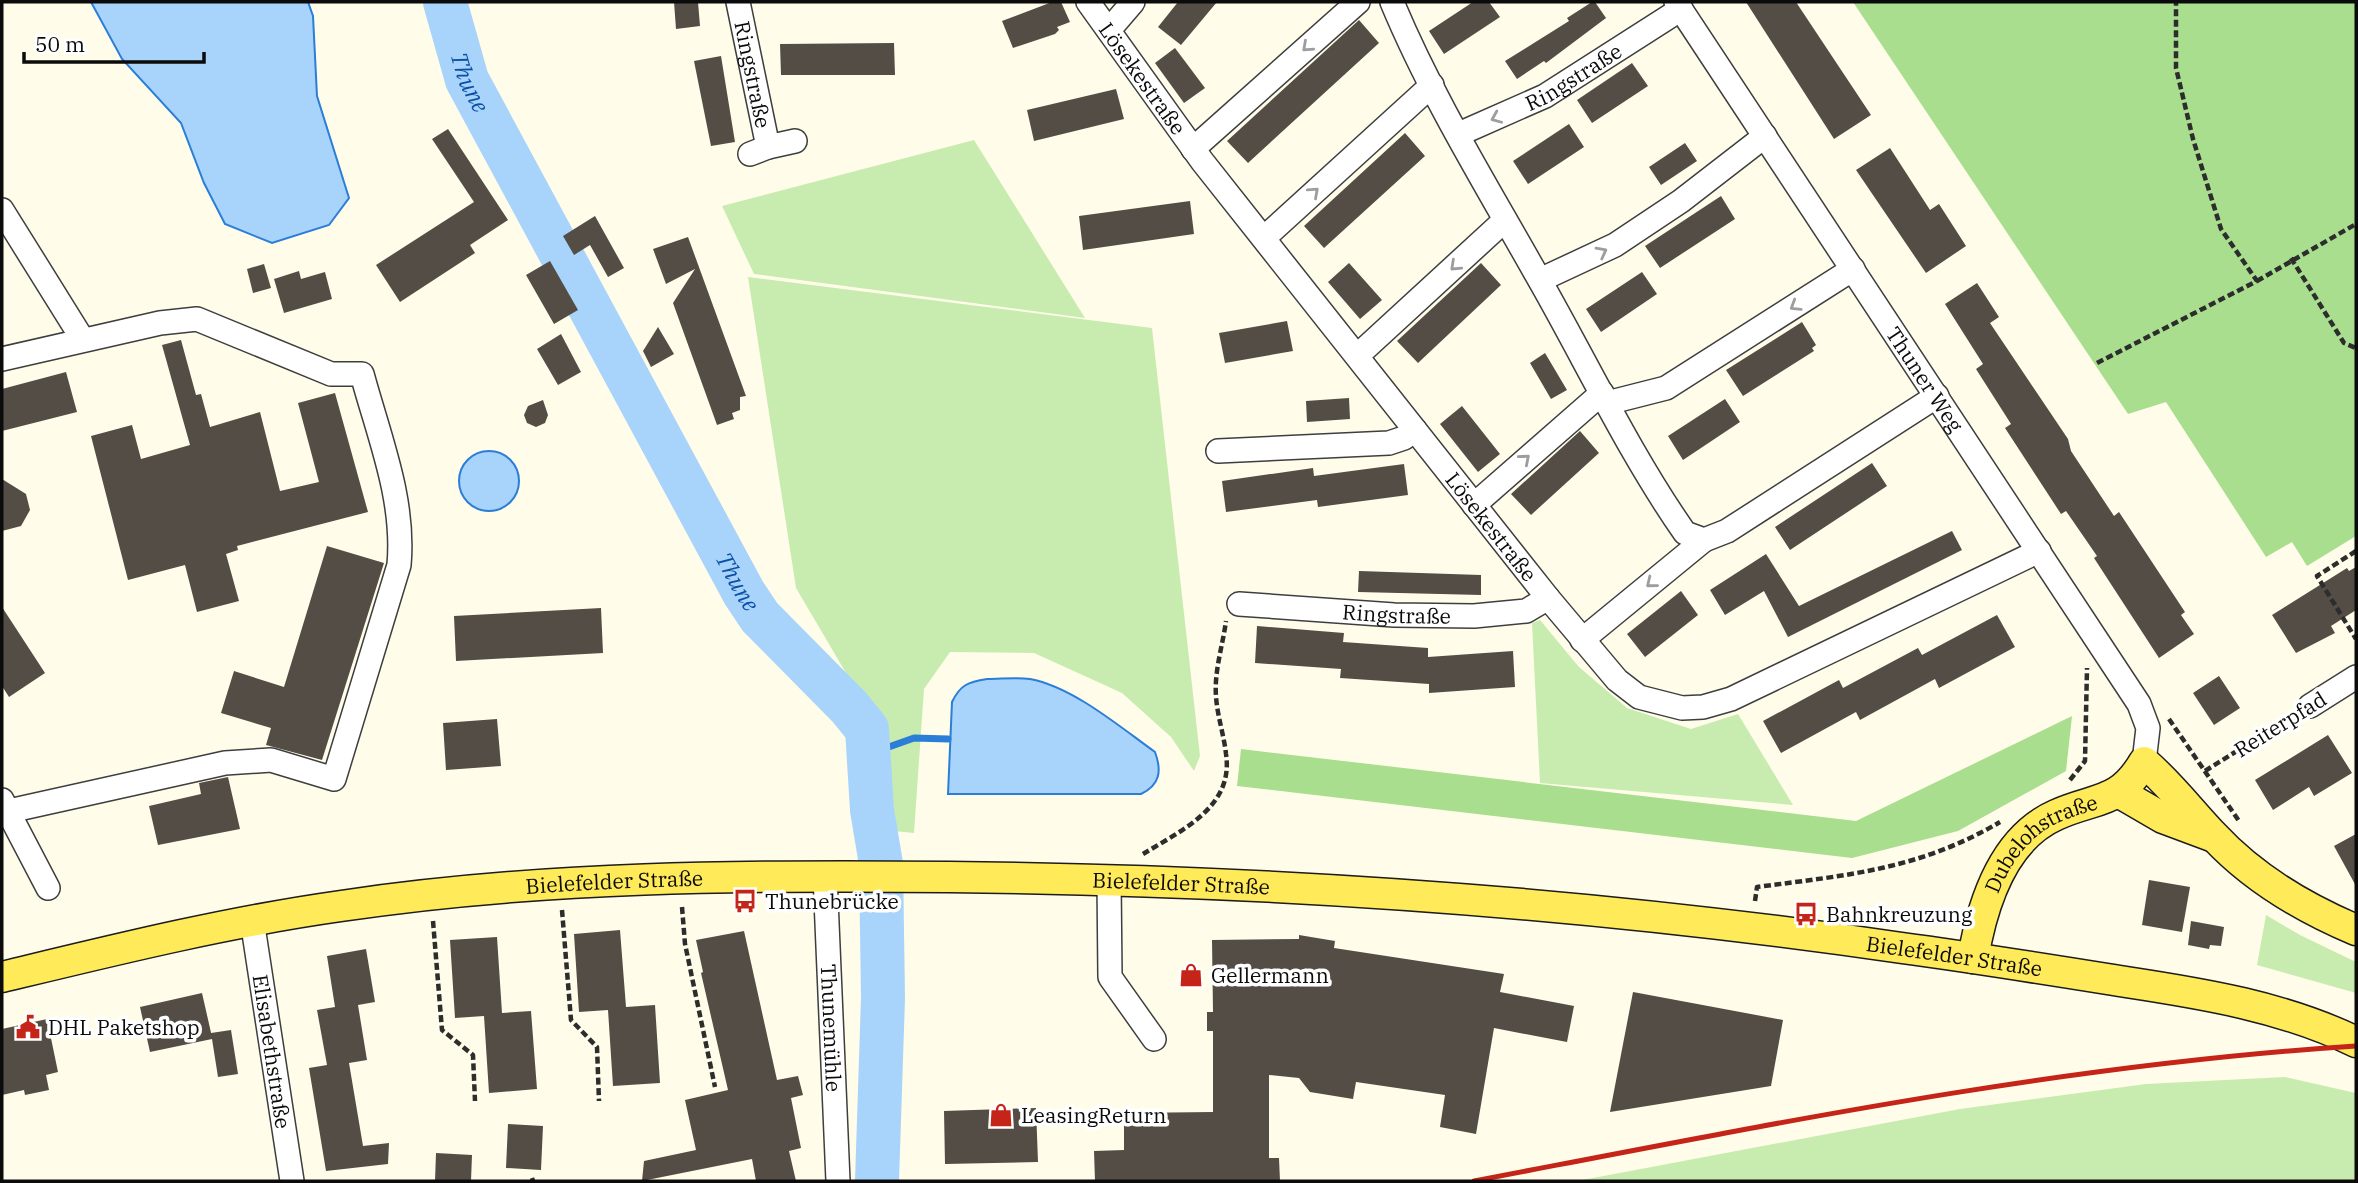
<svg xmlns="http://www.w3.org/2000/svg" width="2358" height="1183" viewBox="0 0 2358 1183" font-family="'IBM Plex Serif',serif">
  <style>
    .green { fill: #c8ecb0 }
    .forest { fill: #a8de8e }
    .water { fill: #a8d3fb; stroke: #2a7ed8; stroke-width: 2 }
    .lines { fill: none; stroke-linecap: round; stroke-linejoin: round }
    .stream { stroke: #2a7ed8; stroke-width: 7 }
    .river { stroke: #a8d3fb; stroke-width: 44 }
    .building { fill: #544d46 }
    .minor-casing { stroke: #3e3e3e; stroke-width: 26 }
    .major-casing { stroke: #1c1c1c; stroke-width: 33 }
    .path { stroke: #2d2d2d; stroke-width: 4.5; stroke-dasharray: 7 3.5; stroke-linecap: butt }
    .minor { stroke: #fff; stroke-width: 23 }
    .major { stroke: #ffea59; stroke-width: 30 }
    .rail { stroke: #c52518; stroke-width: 5 }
    .oneway { stroke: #9d9d9d }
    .labels { text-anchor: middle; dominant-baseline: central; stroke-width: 7; stroke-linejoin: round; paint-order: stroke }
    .street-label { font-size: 21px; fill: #0b0b0b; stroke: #fff }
    .poi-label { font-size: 21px; fill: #0b0b0b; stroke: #fff; text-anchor: start }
    .water-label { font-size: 23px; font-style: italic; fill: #0b50a6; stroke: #fff }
  </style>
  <rect width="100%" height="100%" fill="#fffde9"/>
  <path class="green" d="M974 140 1085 318 754 274 722 206Z
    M748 277 1152 328 1200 756 1194 771 1171 737 1122 693 1034 653 950 652 924 689 914 833 894 831 876 724 796 588Z
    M1540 620 1579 667 1627 708 1691 729 1738 714 1793 805 1540 783 1532 623Z
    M2266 915 2300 935 2356 962V993L2257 965Z
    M2285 1077 2356 1093V1181H1577L1960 1109 2146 1084Z"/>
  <path class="forest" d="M1853 2H2356V536L2307 566 2292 542 2266 557 2166 402 2128 414Z
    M2072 716 2066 771 1958 831 1852 858 1237 786 1241 749 1856 821Z"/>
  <path class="water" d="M91 2H308L313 16 317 96 349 198 329 225 272 243 225 224 204 183 181 123 122 59Z
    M459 481a30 30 0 1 1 60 0a30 30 0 1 1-60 0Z
    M987 679C1001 679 1016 677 1030 679 1073 687 1120 727 1155 752 1162 771 1160 785 1141 794H948L952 702C960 685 968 682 987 679Z"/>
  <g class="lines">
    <path class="stream" d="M869 754 914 738 948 739"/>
    <path class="river" id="s1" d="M445 2 467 80 744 593 760 617 849 707 867 729 872 810 881 864 883 998 877 1181"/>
  </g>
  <path class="building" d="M674 2H698L700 26 676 29Z
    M1052 2H1061L1070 22 1057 27 1059 30 1055 34 1013 48 1002 21Z
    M1178 2H1217L1181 45 1158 27Z
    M1473 2H1489L1500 17 1444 54 1429 31Z
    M1592 2H1595L1606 18 1546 63 1544 61 1517 79 1505 61 1569 21 1567 18Z
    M1746 2H1796L1871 115 1834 139Z
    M1359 20 1379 43 1248 163 1227 141Z
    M894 43 895 75H781L780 44Z
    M1175 48 1205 88 1184 103 1155 63Z
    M721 56 735 142 711 146 694 61Z
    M1632 63 1648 86 1592 123 1577 100Z
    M1116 89 1124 119 1034 141 1027 110Z
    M1569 124 1584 147 1528 184 1513 161Z
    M448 129 508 220 470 245 475 253 400 302 376 265 474 202 432 139Z
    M1405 133 1425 156 1324 248 1304 226Z
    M1685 143 1697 161 1661 185 1649 167Z
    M1890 148 1930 210 1939 204 1966 246 1926 273 1856 170Z
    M1721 196 1735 219 1660 268 1645 246Z
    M1190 201 1194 234 1083 250 1079 216Z
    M595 216 624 268 608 277 590 245 574 255 563 236Z
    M688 237 746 396 740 397V410L732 413 734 419 717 425 673 303 695 269 666 284 653 249Z
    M550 261 578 310 554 324 526 275Z
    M1349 263 1382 300 1360 319 1328 282Z
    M1481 263 1501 285 1418 363 1397 341Z
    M264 264 271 288 253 293 247 269Z
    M299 271 301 279 325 272 332 299 284 313 274 279Z
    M1642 272 1657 294 1601 332 1586 309Z
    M1977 283 1999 317 1990 323 2068 439 2071 451 2114 516 2119 512 2185 612 2181 615 2194 634 2159 658 2094 558 2097 556 2066 511 2061 514 2005 428 2011 424 1976 369 1983 364 1945 304Z
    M1287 321 1293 351 1225 363 1219 333Z
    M1802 322 1816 345 1812 348 1814 351 1743 396 1726 370Z
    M658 327 674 354 651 367 643 351Z
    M561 334 581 372 558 385 537 349Z
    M181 340 196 395 201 394 210 427 260 412 280 491 319 482 298 403 335 393 368 512 237 546 238 550 226 554 239 601 197 612 185 565 128 580 91 436 132 425 141 459 190 445 162 345Z
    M1545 353 1567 390 1551 399 1530 363Z
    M66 372 77 412 2 431V389Z
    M1349 398 1350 419 1307 422 1306 401Z
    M1725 399 1740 422 1683 460 1668 436Z
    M543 400 548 415 545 423 536 427 527 423 524 415 528 406Z
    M1462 406 1500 454 1478 472 1440 424Z
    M1580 431 1599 453 1531 515 1511 494Z
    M1872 463 1887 486 1790 550 1775 527Z
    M1404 464 1408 495 1318 507 1317 500 1226 512 1222 481 1313 468 1314 476Z
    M2 479 26 494 30 510 21 526 2 531Z
    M1952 531 1962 550 1788 637 1764 591 1725 615 1710 590 1766 554 1799 606Z
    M327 546 384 563 322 760 266 745 271 728 221 713 234 671 284 687Z
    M2356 567V610L2331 626 2335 633 2296 653 2272 615 2347 568 2349 571Z
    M1359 571 1481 575V595L1358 592Z
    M1681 591 1698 615 1645 657 1627 634Z
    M2 607 45 673 9 697 2 686Z
    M601 608 603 653 456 661 454 616Z
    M1997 615 2015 647 1939 688 1935 679 1860 720 1856 712 1781 753 1763 721 1839 680 1843 688 1918 648 1922 655Z
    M1257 626 1344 633 1343 642 1428 648V657L1513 651 1515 687 1429 693V684L1340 678 1341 669 1255 663Z
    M2219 676 2240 708 2214 725 2193 693Z
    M497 719 501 766 446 770 443 723Z
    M2328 735 2352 773 2314 796 2309 787 2273 810 2255 780Z
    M228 777 240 829 158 845 149 806 201 794 199 783Z
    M2356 834V886L2334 846Z
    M2149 880 2190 887 2182 932 2142 925Z
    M2191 921 2224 927 2221 946 2210 945 2209 949 2188 945Z
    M620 930 626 1007 655 1005 660 1083 613 1086 608 1010 579 1012 574 934Z
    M744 931 777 1080 798 1076 803 1095 791 1098 801 1148 789 1151 796 1181H756L752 1159 642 1181 644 1161 696 1150 685 1100 728 1090 701 973 703 972 696 940Z
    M1299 935 1335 941 1334 948 1504 974 1500 992 1574 1006 1567 1042 1494 1028 1476 1134 1440 1127 1445 1095 1356 1082 1353 1099 1310 1092 1299 1078 1269 1075V1158H1279L1280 1181H1095L1094 1151 1124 1150V1113L1213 1112V1031H1207V1012H1213L1212 940 1299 939Z
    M497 937 502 1013 531 1011 537 1089 489 1093 484 1016 455 1018 450 940Z
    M366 949 375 1002 358 1005 367 1060 349 1063 363 1146 389 1143 388 1164 326 1171 309 1068 327 1065 317 1010 335 1007 327 956Z
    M1633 992 1783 1020 1771 1086 1610 1112Z
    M202 993 212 1037 211 1033 231 1030 238 1074 218 1077 212 1039 150 1052 140 1007Z
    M47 1019 58 1072 46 1075 49 1090 25 1095 24 1090 2 1095V1029Z
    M1036 1108 1038 1162 945 1164 944 1111Z
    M508 1124 543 1126 541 1170 506 1168Z
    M436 1153 472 1155 471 1181H435Z"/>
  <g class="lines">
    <g class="minor-casing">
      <g id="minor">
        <path id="s2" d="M738 2 768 147 750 154"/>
        <path id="s3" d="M1088 2 1202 161 1548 598 1617 680 1639 697 1682 708 1703 707 1731 699 2039 551"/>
        <path d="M1392 2C1432 98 1488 188 1539 279 1587 363 1629 453 1685 533L1704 540 1727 531 1937 396"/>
        <path id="s4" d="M1676 2 2139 704 2148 728 2144 762"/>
        <path d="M1109 30 1133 2"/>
        <path id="s5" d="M1459 134 1545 96 1681 9"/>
        <path d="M768 147 795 141"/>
        <path d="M1193 149 1358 2"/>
        <path d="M2 210 83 340"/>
        <path d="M1264 238 1432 85"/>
        <path d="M1540 280 1615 245 1681 201 1765 136"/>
        <path d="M1357 356 1505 220"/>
        <path d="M2 359 160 323 197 319 331 374H362C379 437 405 499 399 565L334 779 271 760 225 763 9 811"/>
        <path d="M1607 403 1666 388 1853 269"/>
        <path d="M1218 451 1389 443 1404 438 1415 430"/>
        <path d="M1474 505 1602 393"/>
        <path id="s6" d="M1239 604 1394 615 1474 616 1526 611 1548 598"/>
        <path d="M1582 640 1704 540"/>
        <path d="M2310 706 2356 677"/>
        <path d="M2 800 48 888"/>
        <path id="s7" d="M825 876 838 1181"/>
        <path d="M1109 880 1110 977 1154 1039"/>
        <path id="s8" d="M252 920 292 1181"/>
      </g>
    </g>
    <g class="major-casing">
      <g id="major">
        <path d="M2120 793 2163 818 2214 837"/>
        <path id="s9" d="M1973 958C1982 905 2002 839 2056 815 2095 797 2119 805 2144 762 2171 785 2190 811 2214 836 2253 878 2304 908 2356 930"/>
        <path id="s10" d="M2 977C114 950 227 922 341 906 542 876 746 875 949 877 1268 880 1586 902 1902 948 1977 958 2051 970 2126 982 2205 994 2284 1007 2356 1042"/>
      </g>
    </g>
    <path class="path" d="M2291 258 2344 343 2356 348
      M2257 281 2356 224
      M2097 363 2257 281 2221 229 2193 139 2176 68V2
      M2356 551 2317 576 2356 639
      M2169 719 2239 821
      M2205 771 2291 717
      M2070 780 2085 761 2087 668
      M1143 854C1182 830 1234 807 1226 754 1224 735 1217 715 1216 696 1214 672 1223 644 1226 621
      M1755 901 1757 887C1848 875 1918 870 2000 822
      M682 907 685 944 715 1087
      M562 910 571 1020 597 1047 599 1101
      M433 921 442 1030 473 1055 475 1101
      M532 1178 533 1181"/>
    <use href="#minor" class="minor"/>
    <use href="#major" class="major"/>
    <path class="rail" d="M1474 1181C1767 1125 2058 1065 2356 1046"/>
  </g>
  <defs><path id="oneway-chevron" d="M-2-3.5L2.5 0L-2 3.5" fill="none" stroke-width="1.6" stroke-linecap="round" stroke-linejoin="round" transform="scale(1.75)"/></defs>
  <g class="oneway">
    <use href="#oneway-chevron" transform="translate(1307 47) rotate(138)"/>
    <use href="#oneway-chevron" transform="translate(1496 118) rotate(157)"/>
    <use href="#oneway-chevron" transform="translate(1314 192) rotate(-42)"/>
    <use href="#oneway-chevron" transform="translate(1602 252) rotate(-28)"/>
    <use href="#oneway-chevron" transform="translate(1455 266) rotate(137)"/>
    <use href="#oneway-chevron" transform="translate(1795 306) rotate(148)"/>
    <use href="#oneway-chevron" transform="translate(1525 459) rotate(-41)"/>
    <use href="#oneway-chevron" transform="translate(1651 583) rotate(141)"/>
  </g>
  <defs>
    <g id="bus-bare" transform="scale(1.89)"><path d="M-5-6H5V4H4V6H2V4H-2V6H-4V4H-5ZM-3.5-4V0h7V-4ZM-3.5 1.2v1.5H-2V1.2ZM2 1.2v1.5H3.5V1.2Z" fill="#c52518" stroke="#fff" stroke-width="2.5" paint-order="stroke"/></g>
    <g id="shop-bare" transform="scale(1.89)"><path d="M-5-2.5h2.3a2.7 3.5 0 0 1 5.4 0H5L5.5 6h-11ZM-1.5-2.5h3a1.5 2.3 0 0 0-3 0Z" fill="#c52518" stroke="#fff" stroke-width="2.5" paint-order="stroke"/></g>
    <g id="civic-bare" transform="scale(1.89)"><path d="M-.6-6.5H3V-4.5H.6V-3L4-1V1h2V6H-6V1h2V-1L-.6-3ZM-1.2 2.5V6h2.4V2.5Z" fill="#c52518" stroke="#fff" stroke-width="2.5" paint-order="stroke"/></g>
  </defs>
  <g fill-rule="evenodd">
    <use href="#bus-bare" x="745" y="901"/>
    <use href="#bus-bare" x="1806" y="914"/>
    <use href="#shop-bare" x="1191" y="975"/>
    <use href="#civic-bare" x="28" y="1027"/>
    <use href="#shop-bare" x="1001" y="1115"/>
  </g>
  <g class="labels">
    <g class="street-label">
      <text stroke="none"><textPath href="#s2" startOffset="74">Ringstraße</textPath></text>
      <text stroke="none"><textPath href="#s5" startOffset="128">Ringstraße</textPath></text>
      <text stroke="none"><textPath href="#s3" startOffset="94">Lösekestraße</textPath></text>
      <text stroke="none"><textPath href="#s4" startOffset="452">Thuner Weg</textPath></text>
      <text stroke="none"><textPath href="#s3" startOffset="662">Lösekestraße</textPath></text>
      <text stroke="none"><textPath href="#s6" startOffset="158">Ringstraße</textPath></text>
      <text transform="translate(2280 724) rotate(-32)">Reiterpfad</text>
      <text stroke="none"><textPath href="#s9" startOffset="142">Dubelohstraße</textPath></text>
      <text stroke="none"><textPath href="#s10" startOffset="621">Bielefelder Straße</textPath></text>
      <text stroke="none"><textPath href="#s10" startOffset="1188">Bielefelder Straße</textPath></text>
      <text stroke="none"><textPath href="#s10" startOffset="1965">Bielefelder Straße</textPath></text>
      <text stroke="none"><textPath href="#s7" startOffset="152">Thunemühle</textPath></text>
      <text stroke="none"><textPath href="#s8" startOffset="133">Elisabethstraße</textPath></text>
    </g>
    <g class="poi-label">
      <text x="765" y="901">Thunebrücke</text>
      <text x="1826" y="914">Bahnkreuzung</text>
      <text x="1211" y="975">Gellermann</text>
      <text x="48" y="1027">DHL Paketshop</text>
      <text x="1021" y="1115">LeasingReturn</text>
    </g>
    <g class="water-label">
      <text stroke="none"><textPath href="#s1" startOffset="84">Thune</textPath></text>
      <text stroke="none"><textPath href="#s1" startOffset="651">Thune</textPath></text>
    </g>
  </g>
  <rect width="2358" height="1183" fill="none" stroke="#0b0b0b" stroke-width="7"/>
  <path d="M24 52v10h180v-10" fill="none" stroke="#0b0b0b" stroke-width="3.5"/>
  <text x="35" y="52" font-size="21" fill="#0b0b0b" stroke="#ffffff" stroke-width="5" paint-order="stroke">50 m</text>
</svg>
